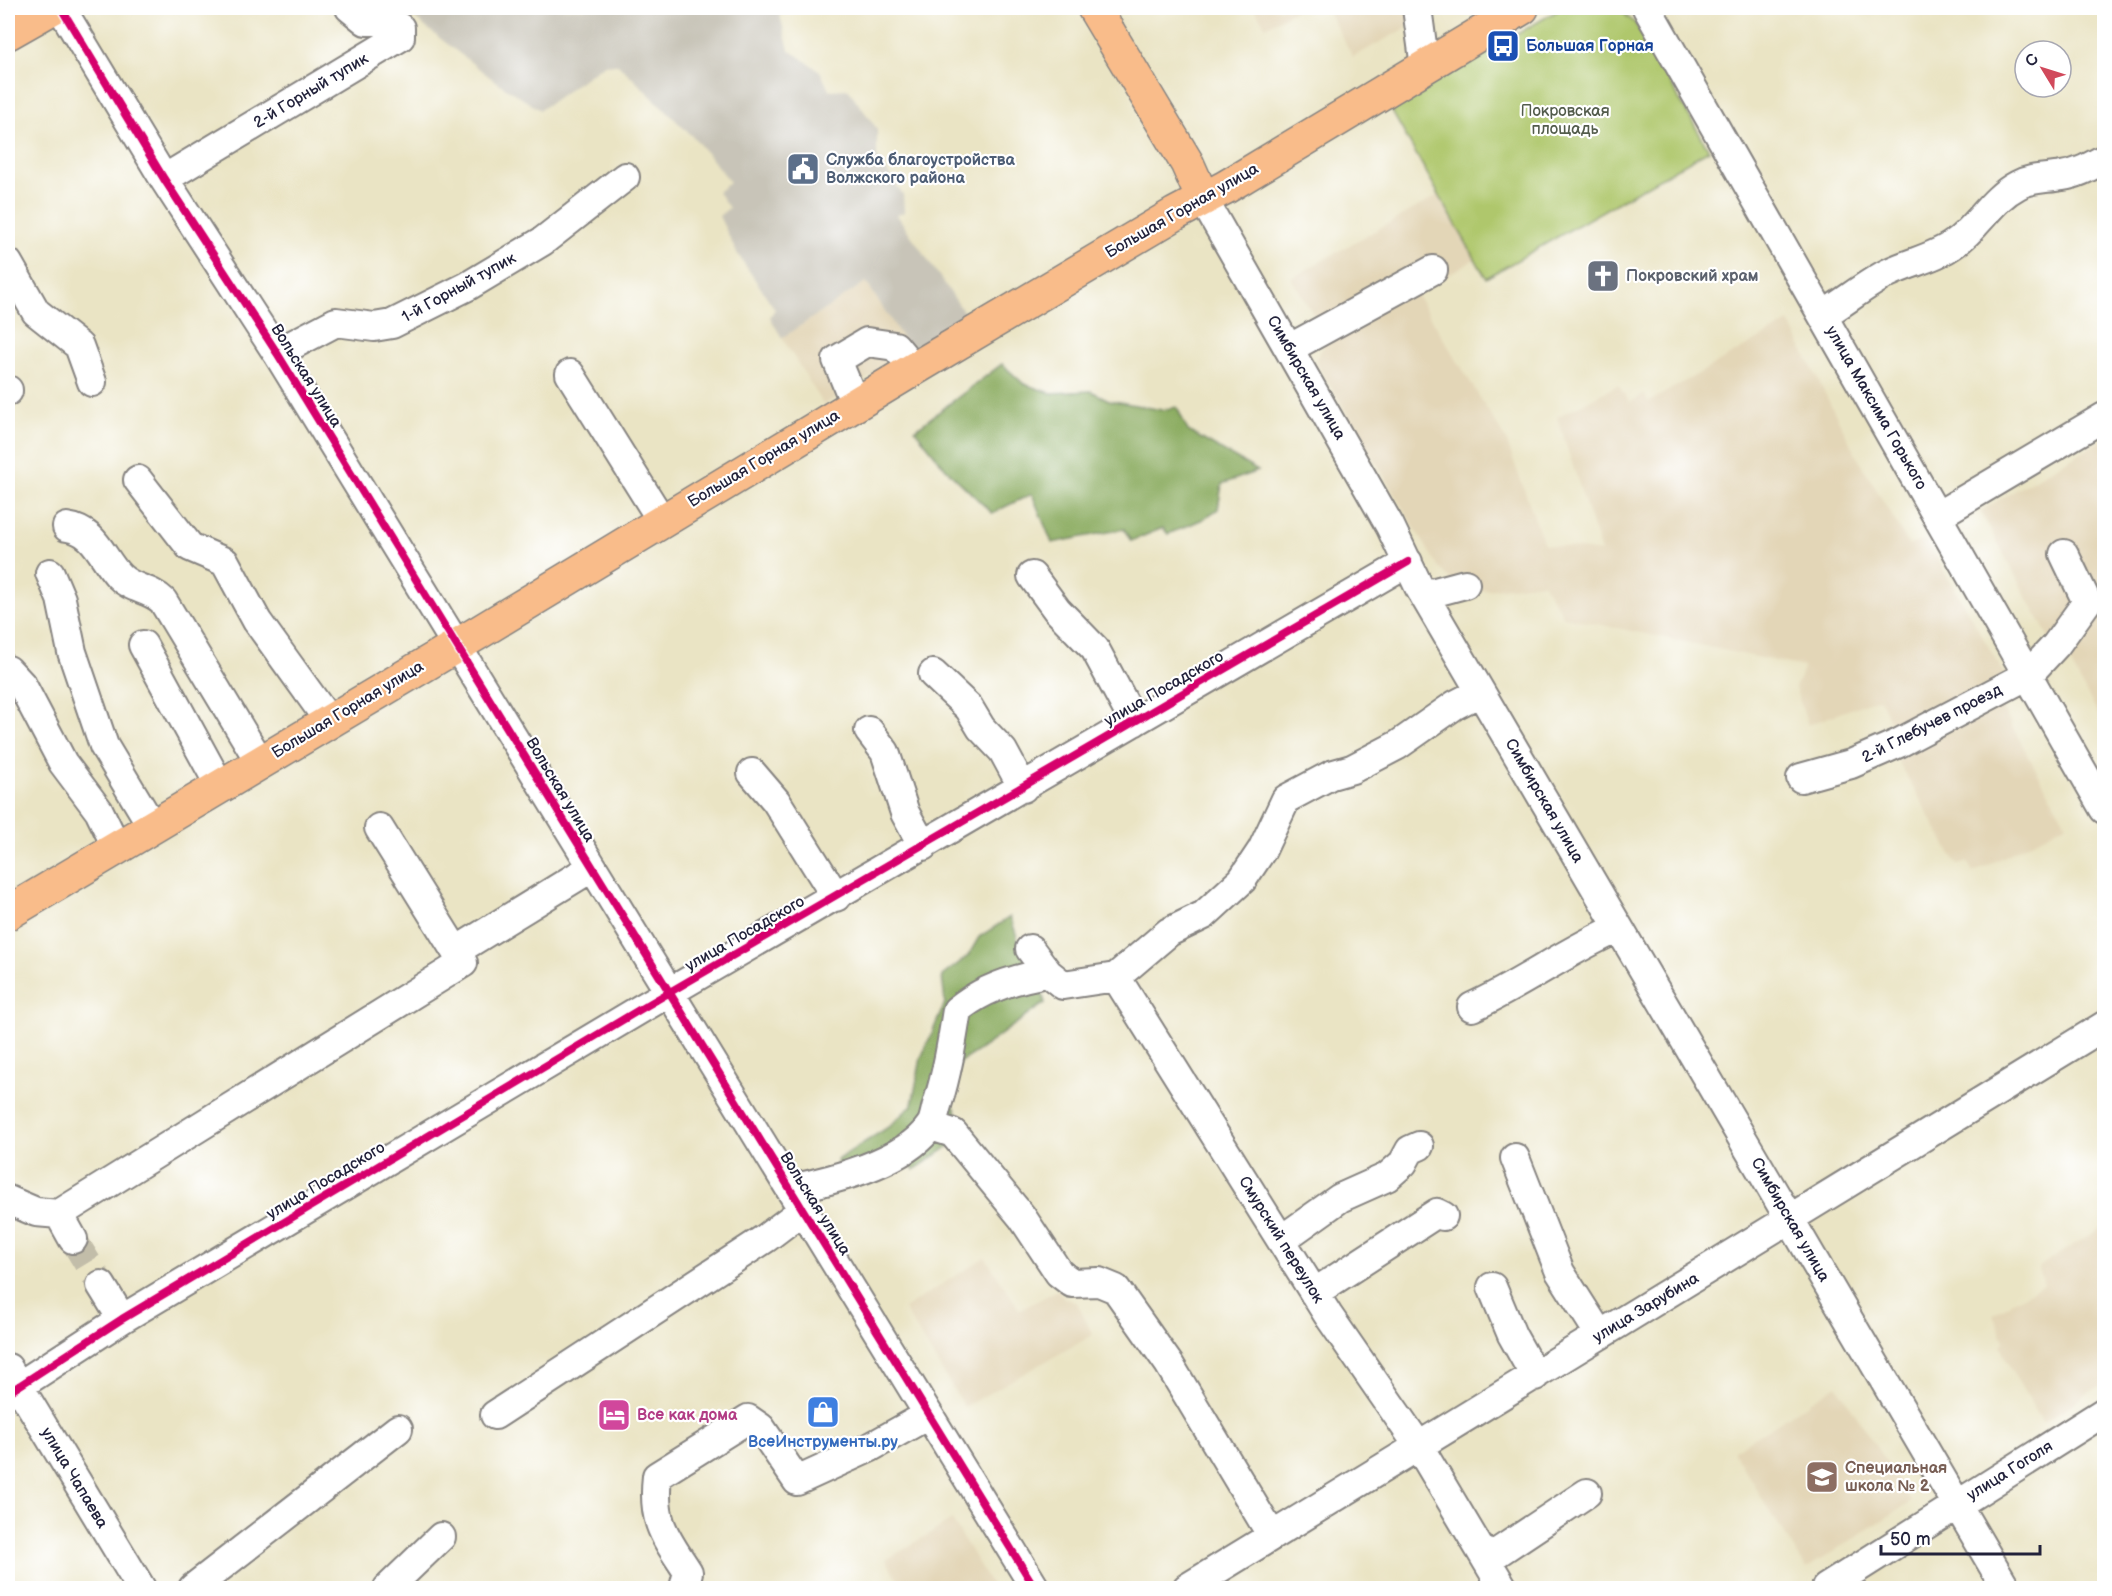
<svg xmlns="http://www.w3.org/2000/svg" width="2112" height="1596" viewBox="0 0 2112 1596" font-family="'Balsamiq Sans',sans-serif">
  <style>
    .built { fill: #e3d6b7 }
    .industrial { fill: #c8c4b8 }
    .green { fill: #afc76c; stroke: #687454; stroke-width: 1.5 }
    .forest { fill: #8bac60; stroke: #56674e; stroke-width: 1.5 }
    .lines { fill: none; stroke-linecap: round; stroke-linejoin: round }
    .minor-tunnel { stroke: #c2bda9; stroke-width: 28; stroke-dasharray: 28 14; stroke-linecap: butt }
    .minor-casing { stroke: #868380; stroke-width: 32 }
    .major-casing { stroke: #868380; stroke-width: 36 }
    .minor { stroke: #fff; stroke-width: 28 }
    .major { stroke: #f9bc8a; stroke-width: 33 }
    .cycleway-casing { stroke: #fff; stroke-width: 11 }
    .cycleway { stroke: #d6006c; stroke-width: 8 }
    .labels { text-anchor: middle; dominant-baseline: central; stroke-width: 4.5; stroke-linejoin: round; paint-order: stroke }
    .transit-label { font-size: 16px; font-weight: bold; fill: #164399; stroke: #fff; text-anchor: start }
    .street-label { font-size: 16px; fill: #22223b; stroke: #fff }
    .park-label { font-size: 16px; fill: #535c4c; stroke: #fff }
    .service-label { font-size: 16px; font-weight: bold; fill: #4e5e75; stroke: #fff; text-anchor: start }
    .worship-label { font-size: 16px; font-weight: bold; fill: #5b616d; stroke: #fff; text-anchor: start }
    .hotel-label { font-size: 16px; font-weight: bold; fill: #b23c85; stroke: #fff; text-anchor: start }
    .shop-label { font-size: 16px; font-weight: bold; fill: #366cbe; stroke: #fff }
    .education-label { font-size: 16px; font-weight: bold; fill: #785e54; stroke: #fff; text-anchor: start }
  </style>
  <rect width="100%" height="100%" fill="#fff"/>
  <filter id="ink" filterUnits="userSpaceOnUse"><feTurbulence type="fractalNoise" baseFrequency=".0167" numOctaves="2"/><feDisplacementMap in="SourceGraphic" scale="12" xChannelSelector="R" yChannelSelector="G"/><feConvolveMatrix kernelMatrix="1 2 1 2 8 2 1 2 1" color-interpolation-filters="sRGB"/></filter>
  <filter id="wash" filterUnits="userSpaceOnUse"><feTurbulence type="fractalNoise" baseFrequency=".008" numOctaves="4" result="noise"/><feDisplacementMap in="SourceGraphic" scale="24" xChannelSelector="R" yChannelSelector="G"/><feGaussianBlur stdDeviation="1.35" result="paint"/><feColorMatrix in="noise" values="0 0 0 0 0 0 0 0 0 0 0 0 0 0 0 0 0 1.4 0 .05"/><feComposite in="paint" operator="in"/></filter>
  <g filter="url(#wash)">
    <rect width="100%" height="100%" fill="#eae4c4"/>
    <path class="built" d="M1254 8H1299L1266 27Z
      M1326 8H1412L1417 22 1353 57Z
      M1439 195 1475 259 1416 294 1506 440 1544 544 1601 552 1557 417 1618 385 1630 402 1644 394 1649 402 1789 322 1857 457 1909 545 1926 540 2005 675 1896 733 1879 698 1808 725 1795 688 1804 667 1564 617 1543 583 1463 593 1437 565 1315 361 1328 338 1291 278Z
      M866 282 911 351 824 405 782 338Z
      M2104 439V725L2067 657 2060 658 1980 511Z
      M1997 699 2066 824 1973 873 1967 861 1959 865 1952 856 1897 759Z
      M2104 1226V1383L2043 1423 2010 1368 2000 1345 2004 1341 1993 1314 2044 1284 2038 1267Z
      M985 1257 1020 1310 1058 1290 1064 1298 1077 1303 1093 1335 964 1407 904 1309Z
      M1837 1385 1911 1502 1806 1569 1733 1451Z
      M952 1520 993 1588H903L886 1560Z"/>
    <path class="industrial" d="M401 8H778L789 50 820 71 829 90 848 89 877 129V156L903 195 904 212 897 215 968 318 911 351 866 282 782 338 770 317 775 309 737 253 719 216 729 208 718 192 730 182 696 140 618 64 603 65 540 110 495 81Z"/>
    <path class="green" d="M1562 8H1617L1635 23 1709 150 1486 278 1390 108Z"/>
    <path class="forest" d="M1002 364 1024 384 1051 393 1091 391 1109 400 1162 410 1177 407 1188 431 1258 471 1222 484 1218 509 1203 519 1168 534 1163 528 1131 541 1124 529 1052 543 1032 494 992 513 946 469 915 430Z
      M1010 917C1016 931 1019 946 1024 959 1031 975 1042 985 1045 1003 1016 1022 990 1045 960 1062L951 1100 967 1134 914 1170 906 1157 838 1170 837 1160 890 1126 912 1105 921 1058 945 1003 942 976 968 956 979 937Z"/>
  </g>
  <g filter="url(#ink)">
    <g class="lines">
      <path class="minor-tunnel" d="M73 1239 101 1285"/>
      <g class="minor-casing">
        <path id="minor" d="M61 8 164 179 277 353 1035 1588
          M1417 8 1425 67
          M1647 8 2104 809
          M164 179 400 37V28L390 21H366L350 8
          M1203 199 1390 526 1419 587 2006 1588
          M8 263 36 312 79 346 92 382
          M1823 315C1845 302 1866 284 1888 273 1910 262 1935 258 1955 243 1979 226 1991 199 2018 185 2033 177 2047 179 2062 176 2078 174 2091 166 2104 159
          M1290 348 1433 270
          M277 353 336 322 374 327 392 324 468 286 543 241 625 177
          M570 374 662 521
          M8 390V391
          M855 404 837 360 867 342 895 346 914 369
          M138 480 190 547 225 562 257 621 329 721
          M1937 516 2104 417
          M67 527C96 531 101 557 119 576 132 590 150 588 163 601L260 762
          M50 573 61 599 72 652 104 746 152 826
          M1032 576 1057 610 1095 649 1134 722
          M1424 595 1465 584
          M143 645 220 786
          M8 670 22 685 63 763 99 811 117 848
          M933 674 969 708 981 728 1003 751 1023 788
          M869 731 885 752 905 813 923 846
          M752 773 776 801 836 897
          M1801 778 1851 764 1899 743 2028 675 2056 645 2087 602 2064 554
          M1030 949 1048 973 1063 985 1116 977 1328 1315 1418 1445 1503 1588
          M456 951 591 868
          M1116 977 1169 932 1204 915 1242 880 1262 850 1286 799 1331 775 1352 769 1398 745 1455 705 1480 692
          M1472 1007C1523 984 1567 950 1619 928
          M931 1126 953 1133 1022 1217 1059 1273 1072 1283 1099 1282 1116 1289 1169 1364 1272 1536
          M1515 1158 1560 1272 1600 1335
          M790 1189C830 1181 906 1162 930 1126 934 1121 935 1111 937 1105 947 1074 952 1042 957 1010 982 989 1016 978 1048 973
          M8 1200 36 1212 59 1214 463 963 379 828
          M59 1214 73 1239
          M1281 1240 1340 1198 1387 1177 1403 1163 1410 1150 1419 1146
          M101 1285 122 1319
          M1492 1287 1512 1335 1535 1376
          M1314 1293 1437 1213 1443 1216
          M8 1368 141 1588
          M8 1393 122 1319 639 1010 1408 562
          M495 1415 766 1238 803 1210
          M1488 1559 1587 1493
          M193 1588 398 1429
          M388 1588 441 1537
          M684 1588 688 1572C664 1535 652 1522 657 1476L748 1419 761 1428 797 1481 869 1448 928 1415
          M1187 1588 2104 1026
          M1826 1588 2104 1412"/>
      </g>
      <g class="major-casing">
        <path id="major" d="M1094 8 1187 163 1203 199
          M8 33 52 8
          M8 913 478 633 914 369 1175 214 1226 187 1522 8"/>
      </g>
      <use href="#minor" class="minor"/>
      <use href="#major" class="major"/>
      <g class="cycleway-casing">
        <path id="cycleway" d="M61 8 164 179 277 353 1035 1588
          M8 1393 122 1319 639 1010 1408 562"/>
      </g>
      <use href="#cycleway" class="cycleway"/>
    </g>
  </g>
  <defs>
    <g id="bus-square" transform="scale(1.725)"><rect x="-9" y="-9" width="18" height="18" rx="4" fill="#1a4fb4" stroke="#fff"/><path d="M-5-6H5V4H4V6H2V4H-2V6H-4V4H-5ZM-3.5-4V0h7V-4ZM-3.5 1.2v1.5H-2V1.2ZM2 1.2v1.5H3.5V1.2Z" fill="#fff"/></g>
    <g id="civic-square" transform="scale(1.725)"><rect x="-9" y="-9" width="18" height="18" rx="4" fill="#5c6f8a" stroke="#fff"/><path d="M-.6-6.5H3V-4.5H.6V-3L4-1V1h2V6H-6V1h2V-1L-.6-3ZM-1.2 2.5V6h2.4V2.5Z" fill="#fff"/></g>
    <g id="church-square" transform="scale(1.725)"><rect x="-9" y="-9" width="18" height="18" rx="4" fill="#6b7280" stroke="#fff"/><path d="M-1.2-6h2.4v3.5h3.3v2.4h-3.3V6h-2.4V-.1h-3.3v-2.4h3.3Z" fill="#fff"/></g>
    <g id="shop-square" transform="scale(1.725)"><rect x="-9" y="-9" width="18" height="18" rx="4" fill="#3f7fe0" stroke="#fff"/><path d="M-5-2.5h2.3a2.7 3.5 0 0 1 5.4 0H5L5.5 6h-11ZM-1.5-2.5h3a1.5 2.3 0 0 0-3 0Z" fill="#fff"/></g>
    <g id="hotel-square" transform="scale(1.725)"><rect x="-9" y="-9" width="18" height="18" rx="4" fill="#d1479c" stroke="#fff"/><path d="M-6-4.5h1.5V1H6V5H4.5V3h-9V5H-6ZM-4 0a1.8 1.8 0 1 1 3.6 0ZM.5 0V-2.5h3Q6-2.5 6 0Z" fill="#fff"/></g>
    <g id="school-square" transform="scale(1.725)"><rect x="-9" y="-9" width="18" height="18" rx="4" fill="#8d6e63" stroke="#fff"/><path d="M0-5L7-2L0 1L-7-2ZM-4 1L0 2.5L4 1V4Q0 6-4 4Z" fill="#fff"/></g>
  </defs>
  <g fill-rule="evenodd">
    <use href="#bus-square" x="1503" y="46"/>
    <use href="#civic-square" x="803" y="169"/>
    <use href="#church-square" x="1603" y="276"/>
    <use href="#shop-square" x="823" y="1412"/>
    <use href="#hotel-square" x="614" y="1415"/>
    <use href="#school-square" x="1822" y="1477"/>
  </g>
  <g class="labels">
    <g class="transit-label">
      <text x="1526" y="46">Большая Горная</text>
    </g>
    <g class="street-label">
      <text transform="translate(311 91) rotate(-31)">2-й Горный тупик</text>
      <text transform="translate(1182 211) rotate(-30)">Большая Горная улица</text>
      <text transform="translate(459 288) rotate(-29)">1-й Горный тупик</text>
      <text transform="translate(306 376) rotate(58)">Вольская улица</text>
      <text transform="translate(1306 378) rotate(60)">Симбирская улица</text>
      <text transform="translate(1876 408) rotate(60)">улица Максима Горького</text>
      <text transform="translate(764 459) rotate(-31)">Большая Горная улица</text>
      <text transform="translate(1164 689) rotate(-30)">улица Посадского</text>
      <text transform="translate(348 710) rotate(-31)">Большая Горная улица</text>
      <text transform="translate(1932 724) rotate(-27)">2-й Глебучев проезд</text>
      <text transform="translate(560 790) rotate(59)">Вольская улица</text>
      <text transform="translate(1544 801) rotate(60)">Симбирская улица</text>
      <text transform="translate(745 934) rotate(-30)">улица Посадского</text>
      <text transform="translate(326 1181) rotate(-31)">улица Посадского</text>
      <text transform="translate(815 1204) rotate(58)">Вольская улица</text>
      <text transform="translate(1790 1220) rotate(60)">Симбирская улица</text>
      <text transform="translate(1281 1240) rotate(58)">Смурский переулок</text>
      <text transform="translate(1646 1308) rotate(-31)">улица Зарубина</text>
      <text transform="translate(2010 1471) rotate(-32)">улица Гоголя</text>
      <text transform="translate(74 1478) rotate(59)">улица Чапаева</text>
    </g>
    <g class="park-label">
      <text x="1565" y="111">Покровская<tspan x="1565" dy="18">площадь</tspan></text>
    </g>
    <g class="service-label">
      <text x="826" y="160">Служба благоустройства<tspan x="826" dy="18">Волжского района</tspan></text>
    </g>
    <g class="worship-label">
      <text x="1626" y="276">Покровский храм</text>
    </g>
    <g class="hotel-label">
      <text x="637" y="1415">Все как дома</text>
    </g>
    <g class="shop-label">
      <text x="823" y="1442">ВсеИнструменты.ру</text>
    </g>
    <g class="education-label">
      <text x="1845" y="1468">Специальная<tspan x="1845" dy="18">школа № 2</tspan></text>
    </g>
  </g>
  <rect width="2112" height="1596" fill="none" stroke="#fff" stroke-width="30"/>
  <g transform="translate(2043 69) rotate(308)"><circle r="28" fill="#ffffff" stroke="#a7a7b1" stroke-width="1.5"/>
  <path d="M0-4.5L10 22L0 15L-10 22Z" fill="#d1495b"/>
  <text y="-9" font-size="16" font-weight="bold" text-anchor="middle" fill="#22223b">С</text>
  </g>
  <path d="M1881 1545v9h159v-9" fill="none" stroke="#22223b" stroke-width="3"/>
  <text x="1890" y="1545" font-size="18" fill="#22223b" stroke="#ffffff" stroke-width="4.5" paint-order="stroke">50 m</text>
</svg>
